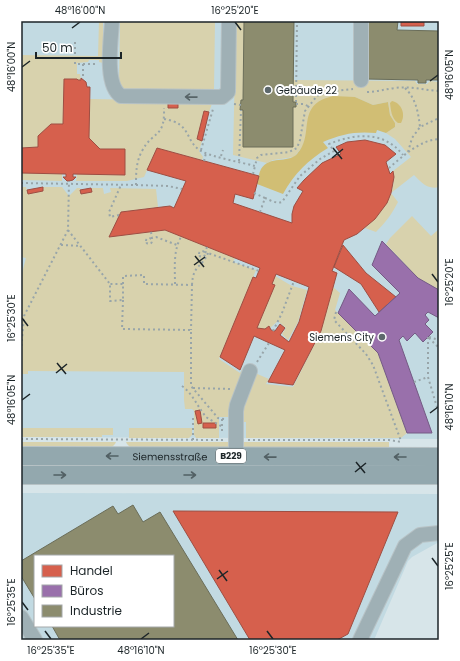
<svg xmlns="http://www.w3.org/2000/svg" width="460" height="661" viewBox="0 0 460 661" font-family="Poppins,sans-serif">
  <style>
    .built { fill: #c2dae2; fill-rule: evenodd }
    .green { fill: #d8d2ad }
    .water { fill: #d1be74 }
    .shops { fill: #d6604d; stroke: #9e4e42; fill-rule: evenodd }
    .offices { fill: #9970ab; stroke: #745a84 }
    .industry { fill: #8c8c6e; stroke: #6a6d59 }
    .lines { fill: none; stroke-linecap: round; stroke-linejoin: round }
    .minor-casing { stroke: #b7c2c5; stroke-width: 16 }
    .major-casing { stroke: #b7c2c5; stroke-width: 20 }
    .path { stroke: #98a5a9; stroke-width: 2; stroke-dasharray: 2 3; stroke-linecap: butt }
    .minor { stroke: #9fb0b5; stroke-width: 14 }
    .major { stroke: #93a8ae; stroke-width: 18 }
    .oneway { stroke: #576467 }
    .oneway2 { stroke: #526064 }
    .ticks { fill: none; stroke: #1c2528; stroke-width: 1.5 }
    .poi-dot { fill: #5d686c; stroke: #fff; stroke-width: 1.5 }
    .labels { text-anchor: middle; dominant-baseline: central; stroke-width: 4; stroke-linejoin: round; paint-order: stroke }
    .shield { fill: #fff; stroke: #606668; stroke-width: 1 }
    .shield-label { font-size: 9px; font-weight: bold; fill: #1c2528 }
    .poi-label { font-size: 10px; fill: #1c2528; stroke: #fff; text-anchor: start }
    .street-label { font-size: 10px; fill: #1c2528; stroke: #fff }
    .neatline { fill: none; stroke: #1c2528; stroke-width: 1.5 }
    .ticks-label { font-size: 10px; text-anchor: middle; fill: #1c2528 }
  </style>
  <rect width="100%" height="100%" fill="#d7e5e9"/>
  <path class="built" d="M21 21H439V439L21 437Z
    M21 493 439 494V542L412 557 408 561 374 640H21ZM35 556H173V626H35Z"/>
  <path class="green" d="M99 21H103V63L99 62V60H89L88 62 77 63V74H80L81 80H78L77 79H64L63 124H51L39 136 38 147 21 148V55L98 56Z
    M120 21H215L214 90 122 89 119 86Z
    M236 21H294V80L415 81 417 84H427L430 81 439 82V187C427 190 421 182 414 175L391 193 398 202C392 214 385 223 376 232L365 228C382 213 397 194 393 171L411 157 395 139 386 133 395 127V123L390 115 388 102 373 105 355 97 304 142 303 146 294 157 273 160 267 163 233 155Z
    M90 99 213 101 209 112 204 111 197 139 202 141 199 151 203 157 202 160 157 148 144 177 127 181H76L77 174 125 175V149H100L89 138Z
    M21 173 62 174V181L21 180Z
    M21 187H26L28 194 43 191V187H62L69 196 77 188H80L81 194 92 192 91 188H103L104 194 111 192 110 188 156 189 158 207 121 212 109 237 165 230 235 258 233 262 256 270 219 359 240 373 243 368 246 369 231 417H219V438H196L194 435V411L192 409H185L184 400V372L28 371V374H21V277L26 258 21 257Z
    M412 216 431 236 439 229V290L418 278 386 244 390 238Z
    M275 276 292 286 307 290 298 322 288 340 282 334 286 328 278 321 270 328 269 326 265 329 257 328 274 286 272 284Z
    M333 287 340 293 335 310 378 353 407 433 401 438H246V422H241V412L255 373 269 379 266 384 293 387 321 331Z
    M21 428H113V435H102V437H21Z
    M129 428H192V435L189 438H129Z
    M21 442H116L115 444 112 447 21 446Z
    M126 442H230V447H130L127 444Z
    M241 442H389V449L376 450 375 447H241Z"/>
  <path class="water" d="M333 96 355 97 373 105 388 102 390 115 395 123V127L386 133 377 130 376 133C356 131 341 134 323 142L328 148C308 160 294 174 283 194L257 184C258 179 259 173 261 169 270 155 287 164 297 154 316 134 294 105 333 96Z
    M392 101C402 103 406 115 401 123H398C391 118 391 110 390 103Z"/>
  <path class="shops" d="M401 22H424V26H401Z
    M81 78 86 82 87 87H90L89 138 100 149H125V175L73 174V177H76L73 180 69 181H67L63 177H66V174L21 173V148L38 147V136L51 124H63L64 79H77L78 80H81Z
    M168 103 178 104V108H168Z
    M204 111 209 112 202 141 197 139Z
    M365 140 385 145 396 154 386 162 390 174 393 171 394 177 391 193 387 203 375 219 357 234 344 240 332 271 337 273 321 331 293 385 268 382 285 350 254 336 240 370 220 357 253 277 256 278 260 268 165 230 109 237 121 212 170 206 174 208 186 181 147 170 157 148 259 176 253 199 235 194 233 203 292 223V214L294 206 303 191 297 188 304 180 322 163 341 154 336 147 347 142ZM276 274 309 287 299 322 289 342 280 335 285 328 280 324 275 331 271 330 269 326 265 329 257 328 275 285 272 284Z
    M43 187V191L28 194 27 190Z
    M91 188 92 192 81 194 80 190Z
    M343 245 366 273 396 297 379 312 361 284 334 267Z
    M200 410 202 423 198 424 195 411Z
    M203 423H216V428H203Z
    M173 511 398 512 348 634 337 640H250Z"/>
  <path class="offices" d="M382 241 418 278 439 290V318L428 312 425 315 429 320 425 324 433 332 423 342 415 333 407 341 403 336 399 340 432 433H407L378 353 338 313 349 289 375 316 400 293 372 265Z"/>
  <path class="industry" d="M244 21H294L293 102H296V107H293V147H243V110H240L241 100H243Z
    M367 21H398L397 30 439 31V80H426V83H418V80L366 79Z
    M133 505 143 522 160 512 238 640H60L52 626H173V556H35V599L21 576V561L113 506 118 514Z"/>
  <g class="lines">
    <g class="minor-casing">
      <path id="minor" d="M112 21C111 40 104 85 121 96L216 97H222L228 92 229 21
        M361 80V21
        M236 456V411L237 405 250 371
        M21 617 35 640
        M360 640 405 546 420 535 439 533"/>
    </g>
    <g class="major-casing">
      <g id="major">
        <path id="s1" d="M21 456 439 457"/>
        <path d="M21 475H439"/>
      </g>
    </g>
    <path class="path" d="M75 42V64H98
      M83 64V79
      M405 88C416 99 418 111 420 127
      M367 92C377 92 385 89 395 88 410 86 424 90 439 91
      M296 102 297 21
      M234 104 241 105
      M296 104H303L308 106
      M164 119C193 123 184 143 203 152 216 158 240 162 255 166L257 158 261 155 289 152 297 148 300 140 305 111 317 96 327 92 353 89
      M201 150 213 109
      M408 152 412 138 420 127 439 118
      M221 156 223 150
      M204 161 206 153
      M239 161 241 110
      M389 168C403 156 420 140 439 139
      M253 174 255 166
      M21 183 136 185C136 173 136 162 142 151 153 130 165 139 164 108
      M136 185 168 186 182 189
      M254 193 265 198 260 212
      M265 198C270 200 276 204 282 202L300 176 320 159 334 151 329 144C356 133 384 131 403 155
      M119 215 110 217 109 212 121 185
      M68 230 110 284V301L123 300V284H110
      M151 232 152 238 156 237 177 245
      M146 241a3 3 0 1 1 6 0a3 3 0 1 1-6 0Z
      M61 245 81 246
      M207 247 205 252 259 271
      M199 254a3 3 0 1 1 6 0a3 3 0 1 1-6 0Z
      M123 284V276L144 275V284L192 285 191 330
      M175 284C175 268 173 251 181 237
      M192 285C193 264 202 268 208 253
      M123 300 122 329 191 330V386L218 418 224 419
      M336 312 334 320 366 354 373 365 401 441
      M273 331 282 313 294 281
      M428 337V377L439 414
      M429 337 439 340
      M429 338 439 348
      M21 351 24 316 68 230 69 181
      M257 362 269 343
      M414 382 428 377
      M182 386C193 394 197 406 206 417 207 418 220 425 222 427
      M193 388 230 389
      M222 419V434
      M21 439 224 440
      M193 440V415
      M248 440H389L402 442"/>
    <use href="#minor" class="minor"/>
    <use href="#major" class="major"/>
  </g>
  <defs><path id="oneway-shaft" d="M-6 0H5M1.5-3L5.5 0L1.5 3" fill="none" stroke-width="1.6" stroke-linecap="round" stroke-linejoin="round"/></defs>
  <use class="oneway" href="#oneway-shaft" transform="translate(191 97) rotate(-179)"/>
  <g class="oneway2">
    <use href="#oneway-shaft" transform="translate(112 456) rotate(-180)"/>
    <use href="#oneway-shaft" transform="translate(270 457) rotate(-179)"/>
    <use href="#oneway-shaft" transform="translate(400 457) rotate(-180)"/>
    <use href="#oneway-shaft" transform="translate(60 475)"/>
    <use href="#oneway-shaft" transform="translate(190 475)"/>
  </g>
  <path class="ticks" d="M235 22 241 30M72 28 80 22M22 67 30 61M430 81 438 75M333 148 342 159M332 158 343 149M195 256 204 267M194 265 205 257M432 274 438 282M22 318 28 326M57 363 66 374M56 373 67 364M22 400 30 394M430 413 438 407M356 462 365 473M355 472 366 463M432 558 438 566M219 570 227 581M217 579 228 571M22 602 28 610M45 631 51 639M267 631 273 639M141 639 149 633"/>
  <g class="poi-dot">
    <circle cx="268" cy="90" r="4"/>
    <circle cx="382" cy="337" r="4"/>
  </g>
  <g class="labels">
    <rect class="shield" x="216" y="449" width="30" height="14" rx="3"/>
    <g class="shield-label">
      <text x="231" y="456">B229</text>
    </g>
    <g class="poi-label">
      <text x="276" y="90">Gebäude 22</text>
      <text x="374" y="337" text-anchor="end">Siemens City</text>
    </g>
    <g class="street-label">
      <text stroke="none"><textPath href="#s1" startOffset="149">Siemensstraße</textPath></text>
    </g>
  </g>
  <rect width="460" height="661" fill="none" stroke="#ffffff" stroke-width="44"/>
  <rect x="34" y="555" width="140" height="72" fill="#ffffff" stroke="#a4a8a9"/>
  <rect x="42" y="565" width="20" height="12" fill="#d6604d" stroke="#a4a8a9"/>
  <text x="70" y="575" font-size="12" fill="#1c2528">Handel</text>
  <rect x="42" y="585" width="20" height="12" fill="#9970ab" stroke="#a4a8a9"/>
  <text x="70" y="595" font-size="12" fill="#1c2528">Büros</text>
  <rect x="42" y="605" width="20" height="12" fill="#8c8c6e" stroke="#a4a8a9"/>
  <text x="70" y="615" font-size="12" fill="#1c2528">Industrie</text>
  <path d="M36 52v6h85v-6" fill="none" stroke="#1c2528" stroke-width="2"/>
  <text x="42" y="52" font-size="12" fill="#1c2528" stroke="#ffffff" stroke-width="3" paint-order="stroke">50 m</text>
  <rect x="22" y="22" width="416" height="617" class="neatline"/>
  <g class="ticks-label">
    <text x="80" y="14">48°16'00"N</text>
    <text x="235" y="14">16°25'20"E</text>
    <text transform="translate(11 67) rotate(-90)" y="4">48°16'00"N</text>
    <text transform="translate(449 75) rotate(-90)" y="4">48°16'05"N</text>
    <text transform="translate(449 282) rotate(-90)" y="4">16°25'20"E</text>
    <text transform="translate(11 318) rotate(-90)" y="4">16°25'30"E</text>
    <text transform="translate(11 400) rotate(-90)" y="4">48°16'05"N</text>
    <text transform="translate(449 407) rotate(-90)" y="4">48°16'10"N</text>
    <text transform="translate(449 566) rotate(-90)" y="4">16°25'25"E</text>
    <text transform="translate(11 602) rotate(-90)" y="4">16°25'35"E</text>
    <text x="51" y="654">16°25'35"E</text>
    <text x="141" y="654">48°16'10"N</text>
    <text x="273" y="654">16°25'30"E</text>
  </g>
</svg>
